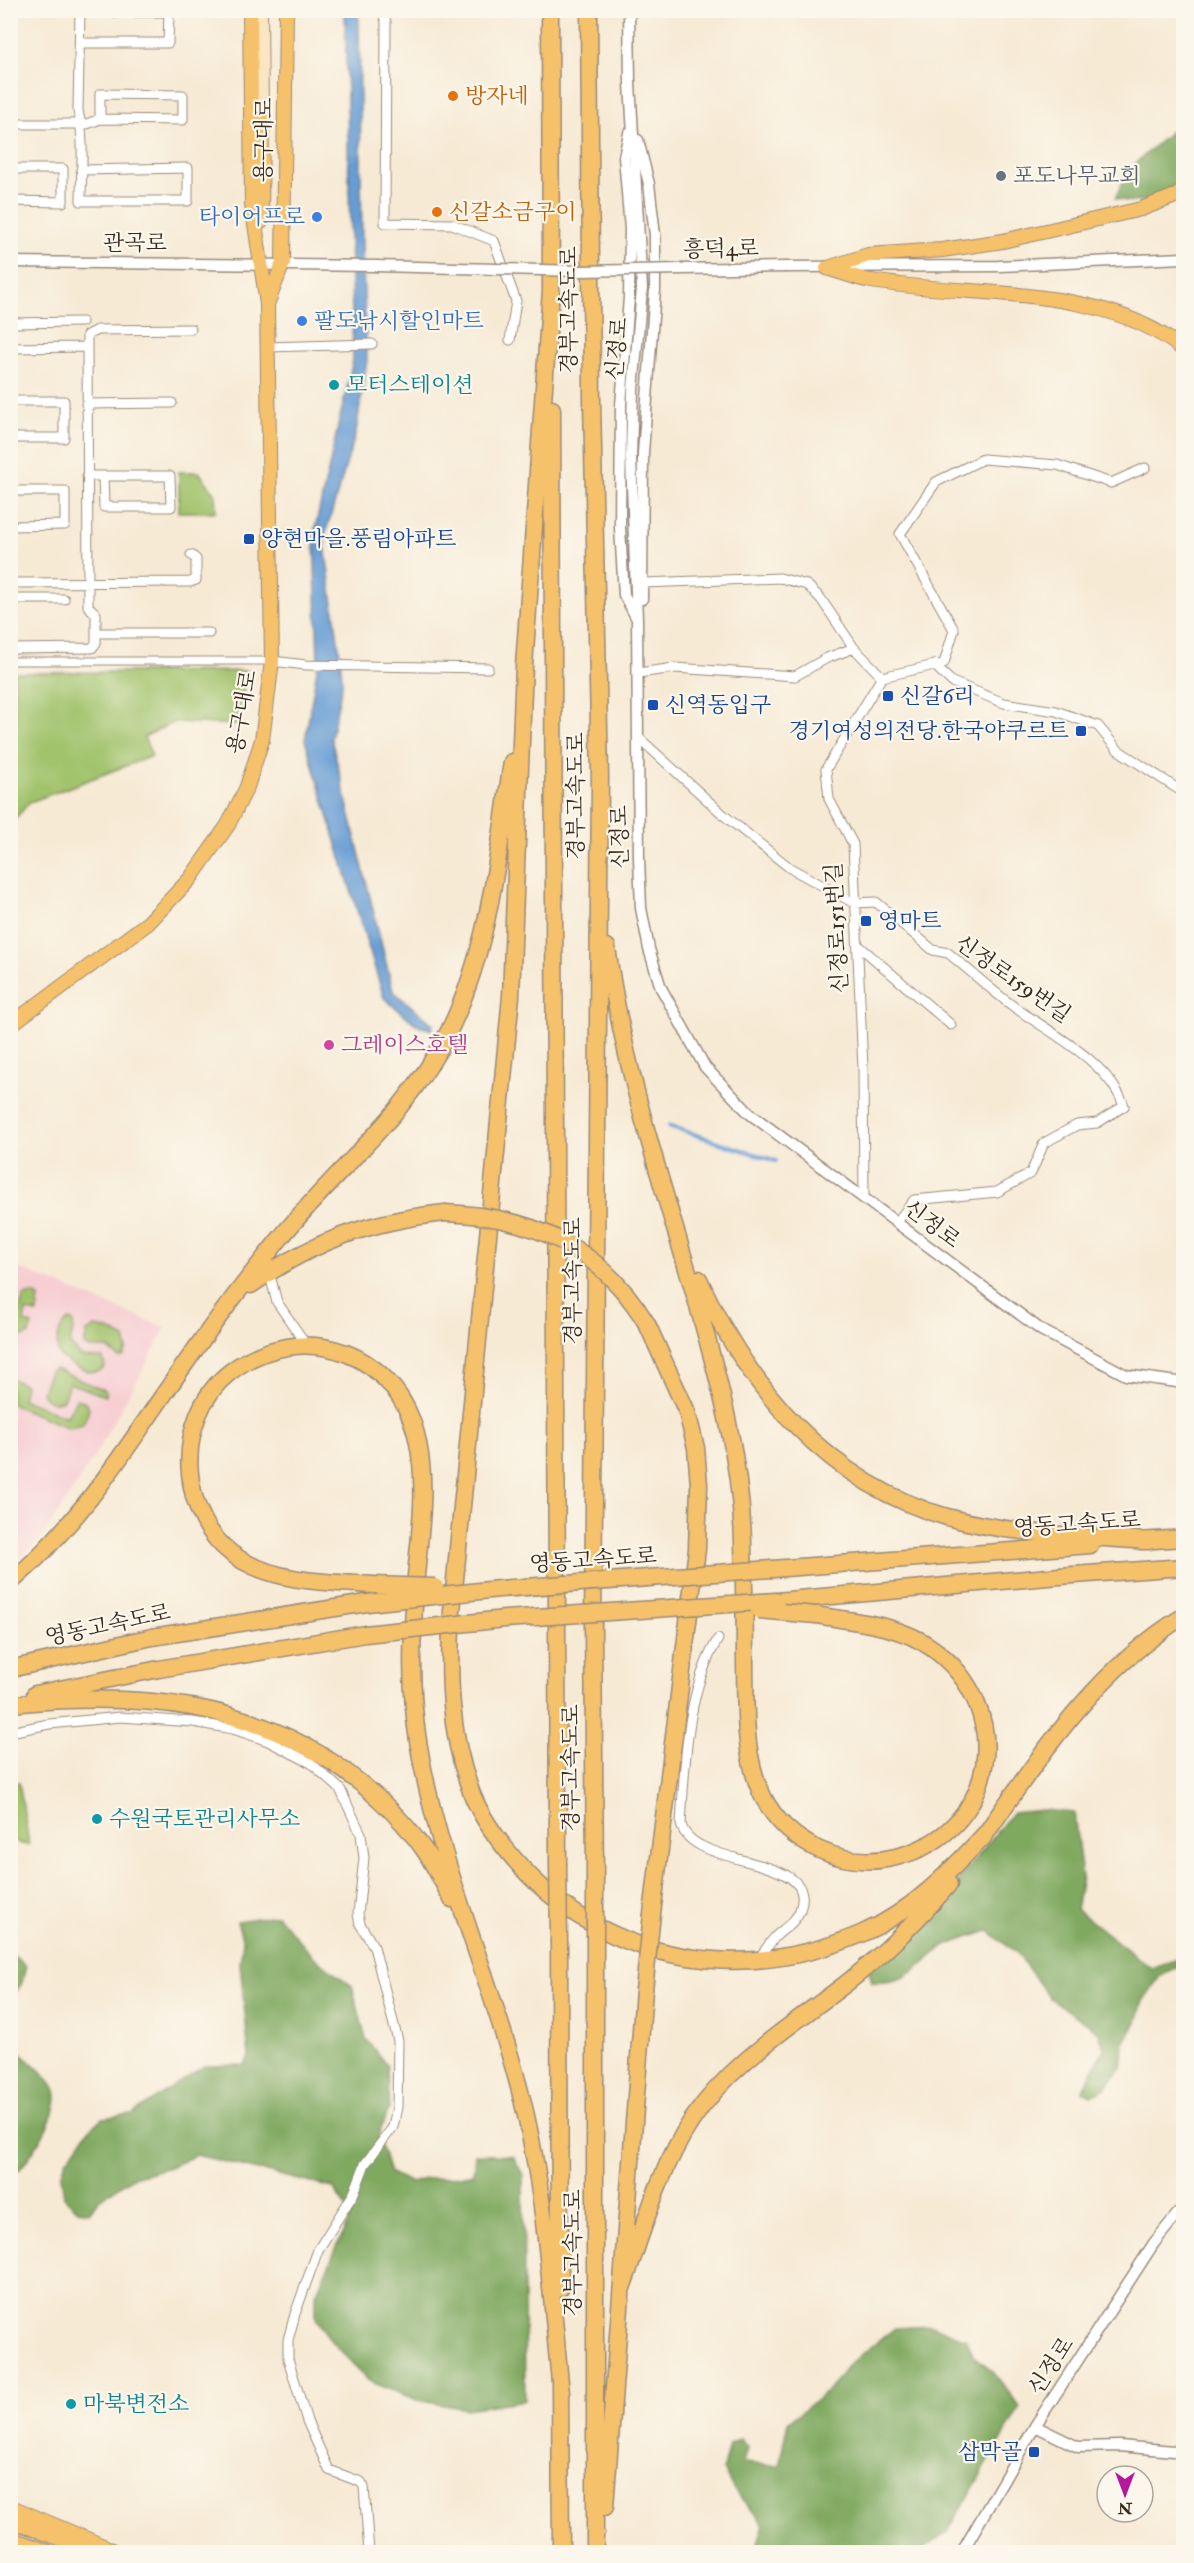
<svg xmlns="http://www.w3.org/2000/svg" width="1194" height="2563" viewBox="0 0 1194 2563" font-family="'IM FELL Double Pica','Noto Serif KR',serif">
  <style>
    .built { fill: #f7cfd3 }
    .green { fill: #a1c36c; stroke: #6e7645; stroke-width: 1.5 }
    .forest { fill: #80a960; stroke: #5e6a3f; stroke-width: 1.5 }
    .water { fill: #679dd4; stroke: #516479; stroke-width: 1.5 }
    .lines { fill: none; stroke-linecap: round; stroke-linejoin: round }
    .stream { stroke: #679dd4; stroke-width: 4 }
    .pedestrian-casing { stroke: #998a7a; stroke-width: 9 }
    .minor-casing { stroke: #998a7a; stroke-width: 11 }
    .tertiary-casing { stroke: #998a7a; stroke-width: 13 }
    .secondary-casing { stroke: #998a7a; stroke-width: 14 }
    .primary-casing { stroke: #998a7a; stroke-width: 16 }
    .trunk-casing { stroke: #998a7a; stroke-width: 17 }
    .motorway-casing { stroke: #998a7a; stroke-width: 19 }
    .pedestrian { stroke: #fff; stroke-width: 7 }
    .minor { stroke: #fff; stroke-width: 9 }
    .tertiary { stroke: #fff; stroke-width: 10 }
    .secondary { stroke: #fbe6c4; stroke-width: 12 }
    .primary { stroke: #f5c16b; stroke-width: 14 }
    .trunk { stroke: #f5c16b; stroke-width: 15 }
    .motorway { stroke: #f5c16b; stroke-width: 16 }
    .tertiary-bridge-casing { stroke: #998a7a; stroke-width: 13; stroke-linecap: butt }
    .motorway-bridge-casing { stroke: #998a7a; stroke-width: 19; stroke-linecap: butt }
    .tertiary-bridge { stroke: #fff; stroke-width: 10 }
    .motorway-bridge { stroke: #f5c16b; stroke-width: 16 }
    .food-dot { fill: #e8710a; stroke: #fbf7ec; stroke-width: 2 }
    .worship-dot { fill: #6b7280; stroke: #fbf7ec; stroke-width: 2 }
    .shop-dot { fill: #3f7fe0; stroke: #fbf7ec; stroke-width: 2 }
    .culture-dot { fill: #0f9aa8; stroke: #fbf7ec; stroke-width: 2 }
    .transit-dot { fill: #1a4fb4; stroke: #fbf7ec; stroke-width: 2 }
    .hotel-dot { fill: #d1479c; stroke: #fbf7ec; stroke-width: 2 }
    .labels { text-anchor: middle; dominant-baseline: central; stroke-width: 4.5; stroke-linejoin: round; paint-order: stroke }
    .food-label { font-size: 22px; fill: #c56008; stroke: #fbf7ec; text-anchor: start }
    .street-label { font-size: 22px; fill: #3b2a1e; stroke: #fbf7ec }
    .worship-label { font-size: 22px; fill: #5b616d; stroke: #fbf7ec; text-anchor: start }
    .shop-label { font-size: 22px; fill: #366cbe; stroke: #fbf7ec; text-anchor: end }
    .culture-label { font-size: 22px; fill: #0d838f; stroke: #fbf7ec; text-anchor: start }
    .transit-label { font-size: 22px; fill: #164399; stroke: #fbf7ec; text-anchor: start }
    .hotel-label { font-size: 22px; fill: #b23c85; stroke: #fbf7ec; text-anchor: start }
  </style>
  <rect width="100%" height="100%" fill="#fbf7ec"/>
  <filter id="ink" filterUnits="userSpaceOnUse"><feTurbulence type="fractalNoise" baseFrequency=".0167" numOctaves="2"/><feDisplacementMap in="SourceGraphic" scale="12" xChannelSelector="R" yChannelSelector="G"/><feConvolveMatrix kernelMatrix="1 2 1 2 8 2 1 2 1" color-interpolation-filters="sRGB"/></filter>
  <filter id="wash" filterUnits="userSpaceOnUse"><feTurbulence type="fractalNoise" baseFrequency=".008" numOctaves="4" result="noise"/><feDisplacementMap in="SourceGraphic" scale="24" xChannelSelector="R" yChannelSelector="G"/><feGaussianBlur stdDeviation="1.35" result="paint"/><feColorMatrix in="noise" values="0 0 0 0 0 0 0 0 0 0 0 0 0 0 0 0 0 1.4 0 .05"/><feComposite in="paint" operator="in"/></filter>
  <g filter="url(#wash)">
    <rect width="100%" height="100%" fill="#f7ead5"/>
    <path class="built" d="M11 1265 166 1328 93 1459 42 1538 11 1568Z"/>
    <path class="green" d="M179 472H199L215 494 216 512H179Z
      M247 671 237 725 174 722 144 737 152 756 30 802 11 823 10 738H15V673Z
      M32 1294 39 1297 37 1313 26 1311 24 1322 32 1325 29 1334 24 1337 18 1334 16 1321 24 1296Z
      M71 1320 74 1323 70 1345 82 1357 103 1358 105 1367C95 1380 69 1364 59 1355 55 1343 58 1329 67 1321Z
      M95 1327 109 1330 125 1338 127 1349 123 1357 119 1358 108 1348H89L84 1345 87 1332Z
      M55 1369 106 1391 105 1396 69 1383 63 1400C53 1405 46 1400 42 1392L50 1371Z
      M10 1378 25 1385 22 1399 67 1417 76 1399 84 1401 89 1409 83 1424 69 1428 11 1404Z
      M19 1782 29 1844H20L11 1837V1783Z"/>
    <path class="forest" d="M1183 112V181C1160 197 1142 208 1115 198L1129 169 1175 128Z
      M1043 1810 1074 1813 1082 1877 1076 1909 1151 1968 1184 1957 1183 1963 1160 1976 1143 2001 1137 2021 1124 2043 1121 2068 1104 2089 1091 2096 1082 2092 1104 2049 1099 2032 1050 1998 1016 1952 988 1931C974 1936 957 1940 944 1947 915 1966 912 1984 872 1982L869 1971 942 1900 1012 1813Z
      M277 1915 313 1956 352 1986 366 2039 387 2066 389 2109 378 2136 390 2173 412 2183C434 2173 452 2180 473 2174L475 2154 513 2156 523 2175 525 2400 466 2409 417 2400 369 2381 331 2341 316 2318V2294L351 2215 333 2188 196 2155 170 2167 133 2177 99 2200 89 2212 78 2210 64 2197 61 2176 66 2161 88 2131 102 2118 132 2114 204 2066 245 2065 249 2056 240 1963 243 1941 237 1921Z
      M11 1954 26 1966 22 1983 11 1999Z
      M11 2044C22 2055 47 2074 54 2088 64 2108 30 2160 15 2174H11V2148L15 2116 11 2112Z
      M933 2326 966 2339 974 2356 994 2373 1020 2407 947 2533 920 2552H755L764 2524 734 2490 723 2469 729 2444 740 2439 747 2447 743 2463 779 2466 788 2422 829 2390 848 2365 895 2328Z"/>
    <path class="water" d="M342 11H356L359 19 362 246 367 360 356 432 324 538 341 662 342 685 331 738 393 991 433 1024 432 1030 417 1025 384 998 305 740 318 663 314 533 353 360 345 16Z"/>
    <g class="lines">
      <path class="stream" d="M669 1126 776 1161"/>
    </g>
  </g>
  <g filter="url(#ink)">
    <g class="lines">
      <g class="pedestrian-casing">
        <path id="pedestrian" d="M10 661H272"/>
      </g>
      <g class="minor-casing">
        <path id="minor" d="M80 10 78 111C85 139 81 172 81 201H188V168L81 170
          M382 10 386 22 385 223 452 224 494 241 516 301 510 340
          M80 12H169L168 43H80
          M10 124H87L100 119 183 120V95L100 94V119
          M10 169H63V202L10 201
          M10 323 82 322
          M267 347 372 344
          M10 348 86 347
          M10 401H64V438H10
          M86 404 172 403
          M87 476H170L171 507H104L103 476
          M10 491H65V525L10 526
          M10 583 190 582 196 580V559L191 555
          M644 583 780 578 807 585 821 599 854 648 882 677 944 663 954 630 900 534 936 482 983 459 1057 465 1111 483 1145 468
          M10 599H64
          M96 633H209
          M10 649 92 648 96 643V614L88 606 87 335 97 330 191 329
          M272 661 306 665 488 668
          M934 665 952 682 1004 703 1056 711 1098 726 1118 750 1184 793
          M638 673 675 668 795 676 827 658 854 648
          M639 738 726 817 790 868 854 903 876 902 933 950 948 953C972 972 995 994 1020 1011 1056 1036 1109 1063 1124 1106L1097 1123 1077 1125 1044 1143 1031 1173 997 1192 914 1200 897 1222
          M858 945 951 1025
          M864 1198 863 1068 853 844 829 799 826 769 882 677
          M269 1272 277 1302 307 1346
          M718 1639C686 1692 685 1763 681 1824 692 1870 821 1853 800 1910 795 1923 784 1928 775 1937 769 1944 764 1952 758 1960
          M10 1732 49 1724 120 1717 193 1722 233 1729 268 1741 311 1763 340 1789 361 1834 364 1858 358 1914 360 1924 374 1947 398 2041 397 2107 393 2127 365 2164 354 2193 318 2250 295 2314 288 2340V2359L307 2421 329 2470 361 2482 364 2487 369 2552"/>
      </g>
      <g class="tertiary-casing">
        <path id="tertiary" d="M629 10 630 83 642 289 633 390 631 457 637 620 639 858 641 908 649 949 661 988 705 1067 749 1113 1041 1330 1126 1375 1184 1383
          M629 133 624 157 630 229 629 297 621 405 620 528 624 595 636 617
          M638 140 649 184 655 235V290L643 453 642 599
          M10 262 376 266
          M786 267 999 266 1184 258
          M1035 2426 1078 2447 1120 2446 1184 2452
          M962 2552 1035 2426 1154 2243 1184 2206"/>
      </g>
      <g class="secondary-casing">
        <path id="secondary" d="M261 10 262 117"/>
      </g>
      <g class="primary-casing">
        <path id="primary" d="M261 222 262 117
          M827 268C840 272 853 277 866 280 967 299 1100 281 1184 350
          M828 268 868 255 942 250 1003 241 1141 209 1178 195 1184 190
          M268 302 283 263 286 10
          M10 1025 148 923 190 879 228 825 247 787 262 740 272 661 267 304 252 204 250 10"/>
      </g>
      <g class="trunk-casing">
        <path id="trunk" d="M10 2507 116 2552
          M10 2520 83 2546
          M10 2539 48 2552"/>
      </g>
      <g class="motorway-casing">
        <path id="motorway" d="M550 10 551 299
          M589 10 592 402 600 776 593 1625 595 1878
          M551 290 524 666 511 996 452 1611C448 1674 449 1734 472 1794 483 1822 503 1847 523 1869 613 1964 742 1984 861 1934 912 1912 950 1872 987 1832
          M552 409 558 1863
          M607 947C623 1067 662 1183 696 1299 719 1380 741 1459 743 1543 744 1584 745 1624 745 1664 746 1709 743 1756 763 1797 788 1845 844 1870 896 1857 999 1831 1016 1708 932 1648 899 1624 855 1622 816 1615
          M699 1279C747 1387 829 1484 947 1517 1012 1535 1082 1536 1150 1541
          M251 1285C313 1241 370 1221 445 1213
          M647 1324 687 1412 696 1448 699 1485 697 1549 652 1914
          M1140 1541 1184 1538
          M772 1569 1090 1545
          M10 1583C82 1521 127 1447 180 1371 211 1326 244 1283 278 1241 337 1167 406 1118 449 1031 490 947 498 853 512 762
          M373 1585C329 1582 282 1583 243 1561 177 1524 171 1418 230 1372 303 1316 401 1353 418 1443 427 1487 420 1532 416 1576 412 1632 409 1686 418 1741 438 1866 493 1981 523 2103 546 2197 551 2296 561 2392
          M776 1601 1060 1576 1184 1567
          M10 1669 152 1637 367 1603
          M35 1694 159 1669 365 1634
          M10 1704C136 1692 257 1699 359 1782 384 1802 407 1825 425 1851 435 1866 443 1883 452 1899
          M982 1839C1040 1756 1096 1670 1184 1616
          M559 1943 560 2288
          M622 2288C643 2232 658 2171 692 2120 730 2063 794 2024 848 1982 885 1953 918 1920 949 1884
          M560 2382 561 2552
          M605 2507 644 1990
          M595 2552V1961"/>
      </g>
      <use href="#pedestrian" class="pedestrian"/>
      <use href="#minor" class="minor"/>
      <use href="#tertiary" class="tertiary"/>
      <use href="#secondary" class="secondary"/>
      <use href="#primary" class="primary"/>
      <use href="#trunk" class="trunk"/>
      <use href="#motorway" class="motorway"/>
      <g class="tertiary-bridge-casing">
        <path id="tertiary-bridge" d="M376 266 581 271 786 267"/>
      </g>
      <g class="motorway-bridge-casing">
        <path id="motorway-bridge" d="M445 1213C533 1216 601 1248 647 1324
          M373 1585 435 1587
          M367 1603 499 1589 772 1569
          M759 1610 816 1615
          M365 1634 505 1619 776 1601
          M558 1863 559 1943
          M595 1878V1961
          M644 1990 652 1914"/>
      </g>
      <use href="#tertiary-bridge" class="tertiary-bridge"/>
      <use href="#motorway-bridge" class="motorway-bridge"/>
    </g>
  </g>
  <g class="food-dot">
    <circle cx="453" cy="96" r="6"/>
    <circle cx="437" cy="212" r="6"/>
  </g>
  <circle class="worship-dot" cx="1001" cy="176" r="6"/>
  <g class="shop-dot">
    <circle cx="317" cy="217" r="6"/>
    <circle cx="302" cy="321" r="6"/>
  </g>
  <g class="culture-dot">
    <circle cx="334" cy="385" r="6"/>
    <circle cx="97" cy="1819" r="6"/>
    <circle cx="71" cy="2404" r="6"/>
  </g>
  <g class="transit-dot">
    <rect x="243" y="533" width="12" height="12" rx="3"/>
    <rect x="882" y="690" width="12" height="12" rx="3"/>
    <rect x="647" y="699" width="12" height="12" rx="3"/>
    <rect x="1075" y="725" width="12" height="12" rx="3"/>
    <rect x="860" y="915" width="12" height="12" rx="3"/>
    <rect x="1028" y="2446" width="12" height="12" rx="3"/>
  </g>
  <circle class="hotel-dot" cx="329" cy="1045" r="6"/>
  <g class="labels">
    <g class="food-label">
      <text x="465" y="96">방자네</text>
      <text x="449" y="212">신갈소금구이</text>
    </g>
    <g class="street-label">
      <text transform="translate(264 140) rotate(-89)">용구대로</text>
      <text x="135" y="243">관곡로</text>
      <text transform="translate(721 249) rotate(-1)">흥덕4로</text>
      <text transform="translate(569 310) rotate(-90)">경부고속도로</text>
      <text transform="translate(617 349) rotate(-85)">신정로</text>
      <text transform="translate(242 712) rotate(-80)">용구대로</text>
      <text transform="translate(576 796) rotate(-90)">경부고속도로</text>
      <text transform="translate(620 837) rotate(-91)">신정로</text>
      <text transform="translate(837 928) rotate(-93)">신정로151번길</text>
      <text transform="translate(1013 979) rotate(35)">신정로159번길</text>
      <text transform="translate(932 1224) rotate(37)">신정로</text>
      <text transform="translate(573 1281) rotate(-90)">경부고속도로</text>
      <text transform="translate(1077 1524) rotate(-4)">영동고속도로</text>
      <text transform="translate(593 1560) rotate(-4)">영동고속도로</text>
      <text transform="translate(108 1625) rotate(-12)">영동고속도로</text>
      <text transform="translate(571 1768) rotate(-90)">경부고속도로</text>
      <text transform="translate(573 2253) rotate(-90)">경부고속도로</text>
      <text transform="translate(1051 2366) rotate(-57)">신정로</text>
    </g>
    <g class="worship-label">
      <text x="1013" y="176">포도나무교회</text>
    </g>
    <g class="shop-label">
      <text x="305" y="217">타이어프로</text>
      <text x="314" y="321" text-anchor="start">팔도낚시할인마트</text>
    </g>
    <g class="culture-label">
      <text x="346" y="385">모터스테이션</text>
      <text x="109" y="1819">수원국토관리사무소</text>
      <text x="83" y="2404">마북변전소</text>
    </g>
    <g class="transit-label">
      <text x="261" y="539">양현마을.풍림아파트</text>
      <text x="900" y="696">신갈6리</text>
      <text x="665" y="705">신역동입구</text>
      <text x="1069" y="731" text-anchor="end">경기여성의전당.한국야쿠르트</text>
      <text x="878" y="921">영마트</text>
      <text x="1022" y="2452" text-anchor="end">삼막골</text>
    </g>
    <g class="hotel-label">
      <text x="341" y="1045">그레이스호텔</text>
    </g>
  </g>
  <rect width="1194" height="2563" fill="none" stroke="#fbf7ec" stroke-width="36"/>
  <g transform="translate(1125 2494) rotate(180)"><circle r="28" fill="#fbf7ec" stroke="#aea59a" stroke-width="1.5"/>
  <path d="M0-4.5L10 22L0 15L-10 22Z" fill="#b5179e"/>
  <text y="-9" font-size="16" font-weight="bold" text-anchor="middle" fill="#3b2a1e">N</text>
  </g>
</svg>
